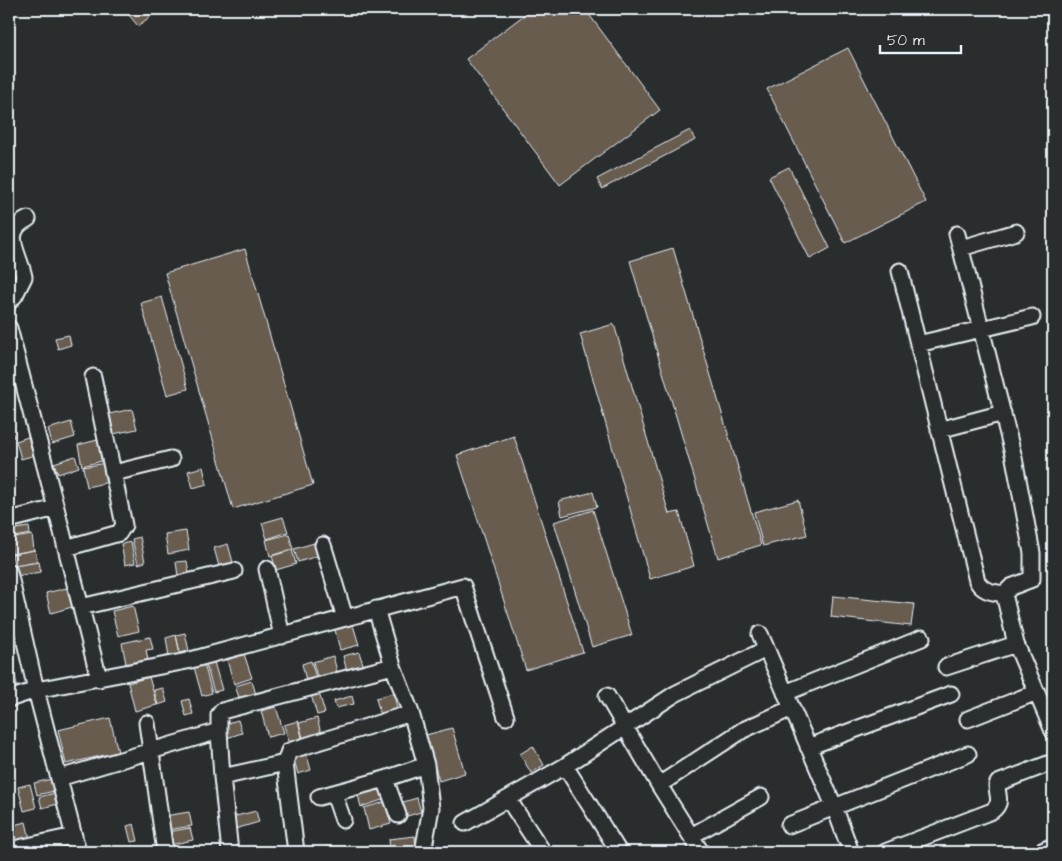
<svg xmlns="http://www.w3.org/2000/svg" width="1062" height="861" viewBox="0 0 1062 861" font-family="'Architects Daughter',sans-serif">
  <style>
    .building { fill: #685c4f; stroke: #e8f1f8 }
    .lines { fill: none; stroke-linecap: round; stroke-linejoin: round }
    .minor-casing { stroke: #e8f1f8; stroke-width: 19 }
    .minor { stroke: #2a2d2e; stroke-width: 15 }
  </style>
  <rect width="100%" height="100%" fill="#2a2d2e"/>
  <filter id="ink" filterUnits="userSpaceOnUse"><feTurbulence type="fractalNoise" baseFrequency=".02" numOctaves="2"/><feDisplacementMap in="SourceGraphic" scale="10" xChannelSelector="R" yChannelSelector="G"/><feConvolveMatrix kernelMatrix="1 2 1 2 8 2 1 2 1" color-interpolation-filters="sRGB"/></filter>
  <g filter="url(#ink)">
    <path class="building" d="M124 9H160L138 26Z
      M532 9H585L660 110 560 185 466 59Z
      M848 48 926 202 845 243 767 89Z
      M690 130 695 140 602 189 597 179Z
      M789 167 830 248 810 259 769 177Z
      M673 248 761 545 718 558 630 261Z
      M245 249 313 485 233 509 165 273Z
      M162 297 188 389 167 395 141 303Z
      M614 324 669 514 679 512 694 566 650 579 580 334Z
      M69 335 71 345 58 349 55 338Z
      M132 409 137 429 113 434 109 414Z
      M71 422 75 437 52 444 48 429Z
      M10 424 14 437 9 439V425Z
      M34 435 39 454 21 459 16 441Z
      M514 436 583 652 526 670 457 455Z
      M101 439 106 460 82 466 78 445Z
      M75 456 79 467 58 474 54 463Z
      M106 463 109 482 87 487 83 467Z
      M203 467 207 484 193 488 188 471Z
      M593 492 597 507 562 516 559 501Z
      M798 500 807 535 763 546 754 512Z
      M593 510 632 635 592 647 554 522Z
      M283 517 288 532 267 539 262 523Z
      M29 527 30 534 9 538V530Z
      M186 531 189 550 168 554 165 534Z
      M289 534 293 549 270 556 266 540Z
      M32 535 34 550 12 554 9 539Z
      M140 537 145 562 138 564 132 539Z
      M131 542 135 563 125 565 121 544Z
      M314 543 318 556 298 562 294 549Z
      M228 544 234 566 220 570 214 548Z
      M35 550 37 561 14 565 12 554Z
      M292 550 296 564 276 570 272 556Z
      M187 561 189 574 178 576 176 562Z
      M39 562 41 572 16 576 14 566Z
      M67 588 72 607 51 613 46 593Z
      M833 596 914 604 911 626 831 617Z
      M133 606 139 631 118 636 112 611Z
      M353 625 359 645 340 650 335 630Z
      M185 633 189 651 180 653 176 635Z
      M176 635 180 654 169 657 166 638Z
      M150 637 153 649 146 650 148 660 126 664 122 643Z
      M359 652 364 667 347 672 343 656Z
      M244 654 252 678 234 684 227 660Z
      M333 656 338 675 318 680 313 662Z
      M311 661 317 681 307 684 302 664Z
      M214 662 222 690 214 692 206 665Z
      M204 664 212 693 202 696 194 667Z
      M14 669 18 692 9 693V670Z
      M149 677 157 705 135 711 128 683Z
      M252 681 257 698 241 703 235 686Z
      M163 688 167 702 158 705 154 690Z
      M319 693 325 713 317 715 311 695Z
      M393 693 399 714 381 719 376 698Z
      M352 696 354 704 336 708 334 701Z
      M189 699 193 714 186 716 182 701Z
      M276 707 284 733 268 737 261 711Z
      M110 718 118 752 66 764 58 730Z
      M317 718 322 737 304 742 299 723Z
      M238 720 242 733 227 738 224 724Z
      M298 721 303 741 290 745 284 725Z
      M452 728 465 773 439 781 426 735Z
      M533 746 544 765 531 773 520 754Z
      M305 749 311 770 298 774 292 752Z
      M56 778 59 790 37 795 34 783Z
      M30 784 36 808 24 811 18 787Z
      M382 788 385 799 361 807 358 795Z
      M59 792 62 803 42 808 39 797Z
      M417 798 421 812 404 817 400 803Z
      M385 802 391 824 369 830 364 808Z
      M256 811 259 822 235 829 232 817Z
      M189 812 192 826 167 830 165 816Z
      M26 822 30 839 9 844V826Z
      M134 824 138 841 131 842 127 826Z
      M190 828 193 840 170 845 167 832Z
      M415 836 416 851 390 852 389 839Z
      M352 846V852H327L326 847Z"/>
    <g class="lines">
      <g class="minor-casing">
        <path id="minor" d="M957 234 1014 458 1032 553V579L1011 587 1004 594
          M961 248 1016 232
          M900 271 977 581C983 592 993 592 1004 594
          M9 302 15 295 24 277C20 254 0 232 28 219
          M9 328 56 508 99 679
          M918 344 1032 317
          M939 430 1003 413
          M114 473 171 459
          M9 520 56 508
          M323 545 345 618
          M66 548 119 533 124 525 93 377
          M267 569 282 636
          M9 572 36 690 78 852
          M1004 594 1016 644 1053 731
          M81 607 234 571
          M376 609 393 666 411 713 426 765 431 808 423 852
          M760 634 834 806 851 852
          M946 667 1016 644
          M785 693 922 638
          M607 696 659 785 701 852
          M9 699 36 690 187 661 463 586 506 717
          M968 719 1037 692
          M147 723 165 852
          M219 731 222 777 230 852
          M808 747 951 694
          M565 766 619 852
          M222 777 285 763
          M59 778 219 731V715L222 711 393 666
          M385 779 398 815
          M659 785 743 730 792 708
          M334 794 343 820
          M319 797 385 779 426 765
          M508 799 543 852
          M465 823 565 766 675 694 766 649
          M789 825 968 754
          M691 836 761 797
          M9 850 74 836
          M1042 851 1053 846
          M296 852 285 763 289 751 411 713
          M885 852 992 811C1003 802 997 797 997 785L998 783 1053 762"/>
      </g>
      <use href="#minor" class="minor"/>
    </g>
  </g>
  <rect width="1062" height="861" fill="none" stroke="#2a2d2e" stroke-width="30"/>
  <rect x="15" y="15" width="1032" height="831" fill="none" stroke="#e8f1f8" stroke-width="2" filter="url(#ink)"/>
  <path d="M880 45v8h81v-8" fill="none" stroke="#e8f1f8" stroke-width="2.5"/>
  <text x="887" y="45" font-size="15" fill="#e8f1f8" stroke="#2a2d2e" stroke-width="4" paint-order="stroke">50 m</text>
</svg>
